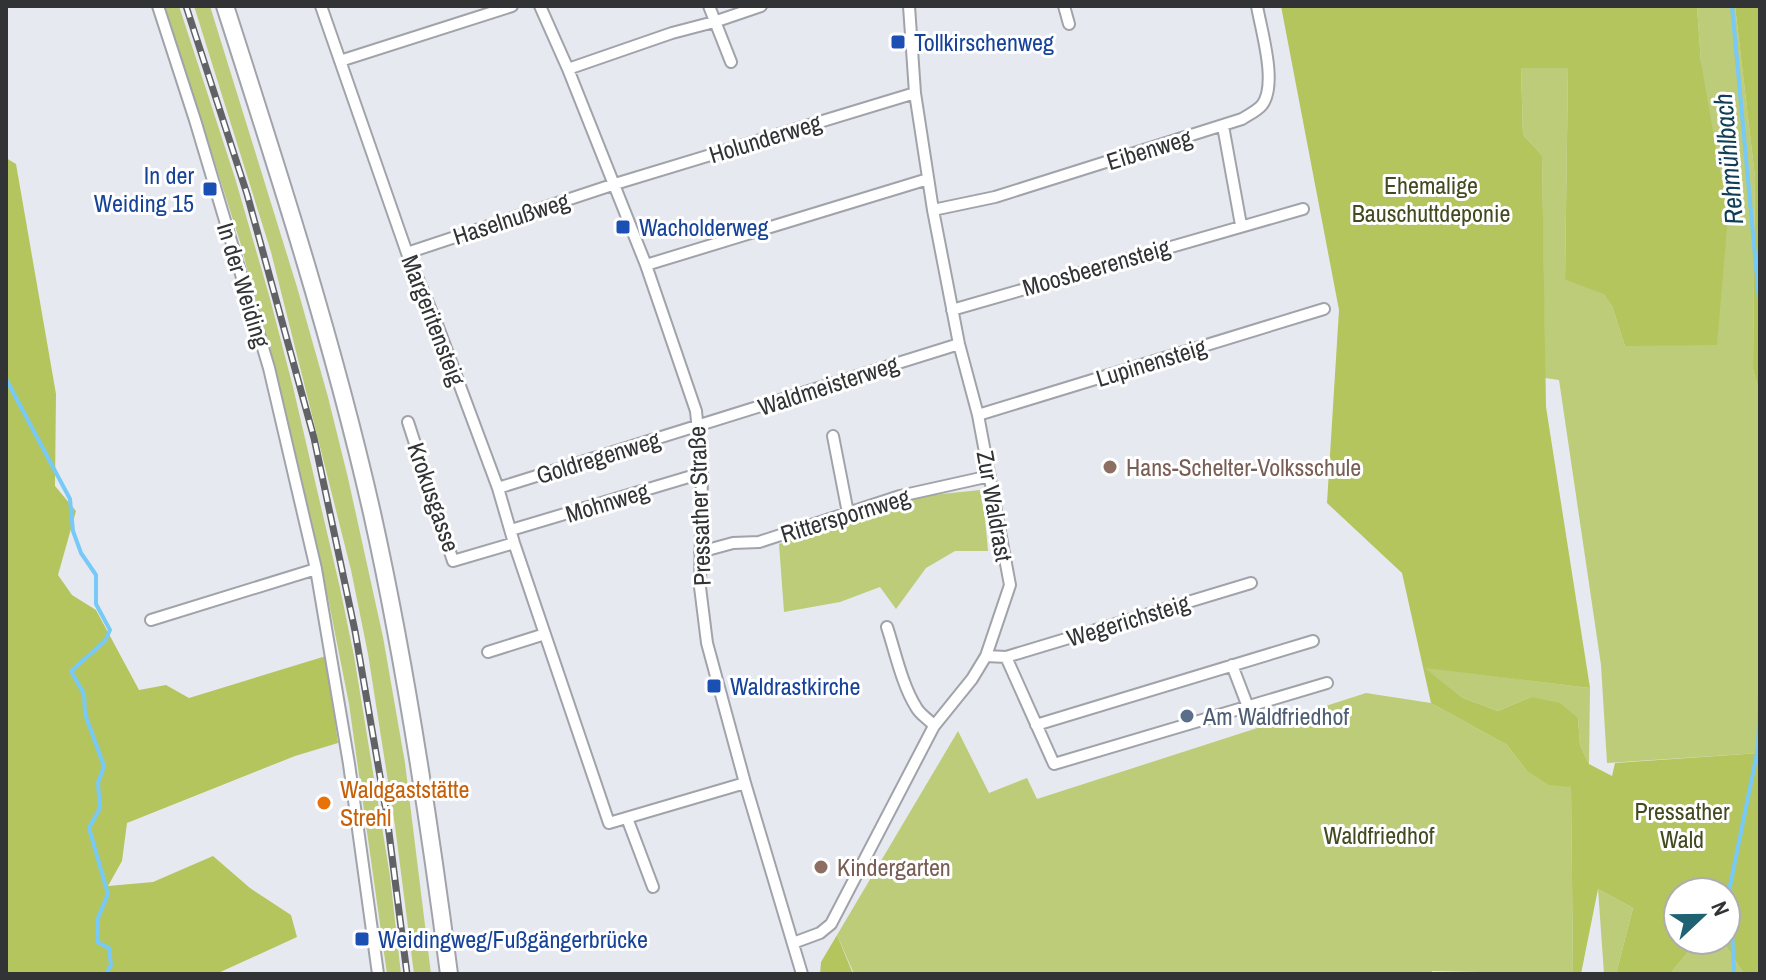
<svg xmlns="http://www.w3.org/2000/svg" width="1766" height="980" viewBox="0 0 1766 980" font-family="'Archivo Narrow',sans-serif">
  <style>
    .green { fill: #bdcc78 }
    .forest { fill: #b4c55e }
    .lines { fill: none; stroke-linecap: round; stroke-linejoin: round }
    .stream { stroke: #77c9f7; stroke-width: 4 }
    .minor-casing { stroke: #a1a3aa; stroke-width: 14 }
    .primary-casing { stroke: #a1a3aa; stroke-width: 20 }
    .minor { stroke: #fff; stroke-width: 10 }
    .primary { stroke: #fff; stroke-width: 16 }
    .rail-casing { stroke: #616266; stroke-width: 7 }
    .rail { stroke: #fff; stroke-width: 4; stroke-dasharray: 12; stroke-linecap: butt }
    .transit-dot { fill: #1a4fb4; stroke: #fff; stroke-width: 3 }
    .education-dot { fill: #8d6e63; stroke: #fff; stroke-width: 3 }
    .service-dot { fill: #5c6f8a; stroke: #fff; stroke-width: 3 }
    .food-dot { fill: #e8710a; stroke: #fff; stroke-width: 3 }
    .labels { text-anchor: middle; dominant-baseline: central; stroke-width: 6; stroke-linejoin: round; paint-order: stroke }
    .transit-label { font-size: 24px; fill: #164399; stroke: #fff; text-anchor: start }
    .street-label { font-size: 24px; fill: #323335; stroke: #fff }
    .park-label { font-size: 24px; fill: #434a20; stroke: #fff }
    .education-label { font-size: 24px; fill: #785e54; stroke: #fff; text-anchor: start }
    .service-label { font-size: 24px; fill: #4e5e75; stroke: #fff; text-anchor: start }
    .food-label { font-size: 24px; fill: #c56008; stroke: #fff; text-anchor: start }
    .water-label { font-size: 26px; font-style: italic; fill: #0f3e56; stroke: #fff }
  </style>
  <rect width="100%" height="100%" fill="#e7e9f0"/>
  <path class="green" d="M165 6H179L235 178 269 295 293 387 340 588 354 656 390 876 401 974H387L349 704 329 603 296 462 241 245Z
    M194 6H210L297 287 328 397 348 478 383 637 405 763 431 974H414L395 826 368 654 351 570 271 252Z
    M1697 6H1735L1755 177 1753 369 1760 395V753L1607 763 1601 665 1559 380 1545 378 1542 155 1523 135 1521 68H1568L1565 280 1604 293 1612 306 1625 346 1701 63Z
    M980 490 985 518 988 551H955L926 568 896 609 880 587 840 602 784 612 779 544 887 506 932 495Z
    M1423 667 1590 688 1589 764 1580 745 1578 718 1531 697 1498 711 1463 698Z
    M1366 693 1431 703 1507 745 1526 770 1571 787 1573 974 1432 971 1431 974H854L837 935 958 731 989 793 1027 778 1037 799Z
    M1598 889 1633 908 1616 974H1604Z
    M1698 940H1722L1744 974H1670Z"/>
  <path class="forest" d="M1281 6H1697L1701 63 1728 216 1717 345 1625 346 1612 306 1604 294 1565 280 1568 68H1521L1523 135 1542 155 1546 407 1590 688 1425 668 1463 698 1498 711 1531 697 1560 703 1578 718 1580 745 1589 764 1612 776 1615 763 1760 753V974H1744L1722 940H1726V892H1678V940H1698L1670 974H1616L1633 908 1598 889 1581 974H1573L1571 787 1549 785 1526 770 1507 745 1431 703 1402 573 1327 503 1339 310Z
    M1735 6H1760V395L1753 369 1755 177Z
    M6 158 16 164 56 394 55 486 76 511 58 575 72 595 96 610 139 690 166 685 189 698 326 656 338 743 295 756 127 823 122 861 108 886 153 882 213 856 250 888 291 915 297 937 216 974H6Z
    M837 935 853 974H854H820L821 962Z"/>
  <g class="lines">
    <path class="stream" d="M1732 6 1760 310
      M6 379 70 499 73 531 81 553 96 575V604L110 630 105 641 71 671 84 694 85 714 104 766 98 783 100 808 89 828 108 894 98 918 97 942 109 948 111 965 106 974
      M1734 974 1730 886 1758 748 1760 692"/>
    <g class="minor-casing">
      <path id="minor" d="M158 6 195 120 269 368 316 569 349 764 378 974
        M321 6 407 253 438 327 498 488 514 543 609 823 745 783
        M540 6 568 69 646 265 696 411 702 473 700 587 707 643 745 783 802 974
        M709 6 731 62
        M1064 6 1069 24
        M340 61 512 6
        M568 69 672 33 714 22 761 6
        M1223 126 1241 225
        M933 210 995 197 1242 119C1248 115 1257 111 1262 105 1278 84 1261 30 1257 6
        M407 253 615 184 915 93
        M646 265 928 179
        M952 310 1303 209
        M978 415 1324 309
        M408 422 453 561 514 543
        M833 436 848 513
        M498 488 959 344
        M511 530 702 473
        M700 552 733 543 759 542 900 496 990 476
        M151 620 316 569
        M887 627C895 651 902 685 916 707 920 715 929 719 934 726
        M488 652 545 634
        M986 656 1006 657 1054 764 1327 683
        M1006 657 1251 583
        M1232 665 1248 707
        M1036 725 1313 641
        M627 818 653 887
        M793 943 820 933 831 924 934 726 972 679 986 656 1010 585 978 415 959 344 933 210 915 93 909 6"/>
    </g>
    <g class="primary-casing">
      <path id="primary" d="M225 6C279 174 333 341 372 513 406 666 429 819 449 974"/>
    </g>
    <use href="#minor" class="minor"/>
    <use href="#primary" class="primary"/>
    <g class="rail-casing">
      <path id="rail" d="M186 6 247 194 314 438 355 631 387 817 407 974"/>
    </g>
    <use href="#rail" class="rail"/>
  </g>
  <g class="transit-dot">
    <rect x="890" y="34" width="16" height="16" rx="4"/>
    <rect x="202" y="181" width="16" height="16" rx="4"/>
    <rect x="615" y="219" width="16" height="16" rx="4"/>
    <rect x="706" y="678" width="16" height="16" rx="4"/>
    <rect x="354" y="931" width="16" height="16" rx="4"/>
  </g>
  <g class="education-dot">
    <circle cx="1110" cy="467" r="8"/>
    <circle cx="821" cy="867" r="8"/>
  </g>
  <circle class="service-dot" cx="1187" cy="716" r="8"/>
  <circle class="food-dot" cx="324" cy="803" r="8"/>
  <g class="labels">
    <g class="transit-label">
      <text x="914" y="42">Tollkirschenweg</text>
      <text x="194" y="175" text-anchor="end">In der<tspan x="194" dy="28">Weiding 15</tspan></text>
      <text x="639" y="227">Wacholderweg</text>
      <text x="730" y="686">Waldrastkirche</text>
      <text x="378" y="939">Weidingweg/Fußgängerbrücke</text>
    </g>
    <g class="street-label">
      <text transform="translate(765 138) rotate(-17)">Holunderweg</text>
      <text transform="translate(1149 149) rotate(-17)">Eibenweg</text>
      <text transform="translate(511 218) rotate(-18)">Haselnußweg</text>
      <text transform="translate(1096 267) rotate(-16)">Moosbeerensteig</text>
      <text transform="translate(244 285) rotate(73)">In der Weiding</text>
      <text transform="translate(434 320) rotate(69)">Margeritensteig</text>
      <text transform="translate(1151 362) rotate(-17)">Lupinensteig</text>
      <text transform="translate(828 385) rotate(-18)">Waldmeisterweg</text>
      <text transform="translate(598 457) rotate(-17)">Goldregenweg</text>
      <text transform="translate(434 497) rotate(71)">Krokusgasse</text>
      <text transform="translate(607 502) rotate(-17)">Mohnweg</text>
      <text transform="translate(699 506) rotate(-92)">Pressather Straße</text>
      <text transform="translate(995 506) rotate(80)">Zur Waldrast</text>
      <text transform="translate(845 515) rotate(-17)">Ritterspornweg</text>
      <text transform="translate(1128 620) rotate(-17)">Wegerichsteig</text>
    </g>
    <g class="park-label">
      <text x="1431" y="185">Ehemalige<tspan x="1431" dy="28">Bauschuttdeponie</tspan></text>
      <text x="1682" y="811">Pressather<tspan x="1682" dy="28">Wald</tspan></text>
      <text x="1379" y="835">Waldfriedhof</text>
    </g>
    <g class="education-label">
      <text x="1126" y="467">Hans-Schelter-Volksschule</text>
      <text x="837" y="867">Kindergarten</text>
    </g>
    <g class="service-label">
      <text x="1203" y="716">Am Waldfriedhof</text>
    </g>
    <g class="food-label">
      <text x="340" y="789">Waldgaststätte<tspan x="340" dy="28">Strehl</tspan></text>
    </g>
    <g class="water-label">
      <text transform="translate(1728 159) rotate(-95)">Rehmühlbach</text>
    </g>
  </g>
  <rect width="1766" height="980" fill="none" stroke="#323335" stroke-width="16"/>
  <g transform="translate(1702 916) rotate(68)"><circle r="38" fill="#ffffff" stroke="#adadae" stroke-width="2"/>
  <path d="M0-6L14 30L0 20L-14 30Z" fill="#1e6274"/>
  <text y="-12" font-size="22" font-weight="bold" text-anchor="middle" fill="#323335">N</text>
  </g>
</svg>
